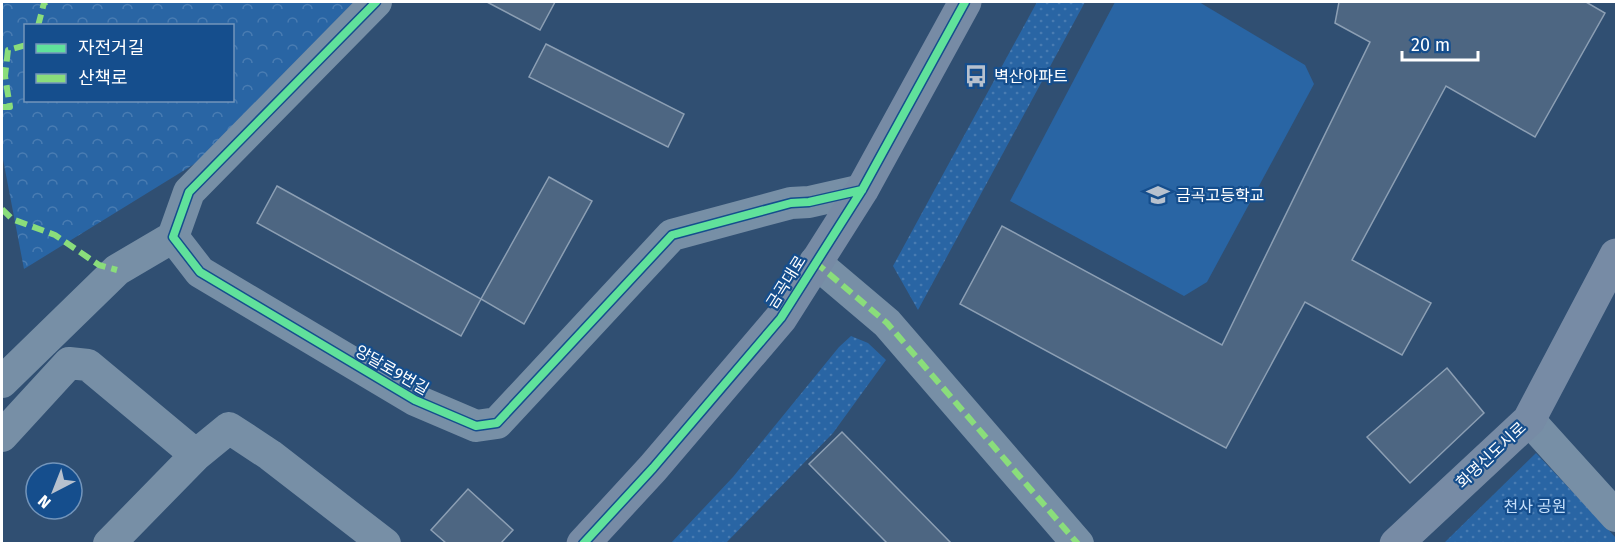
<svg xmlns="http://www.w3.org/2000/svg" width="1618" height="545" viewBox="0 0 1618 545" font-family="'Fira Sans','Noto Sans KR',sans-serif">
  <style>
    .grass { fill: url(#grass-dots) }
    .forest { fill: url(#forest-crowns); fill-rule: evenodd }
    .pitch { fill: #2965a4 }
    .building { fill: #4d6682; stroke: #8c9fb4; stroke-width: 1.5 }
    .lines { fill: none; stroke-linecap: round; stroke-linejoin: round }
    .minor { stroke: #778fa6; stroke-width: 32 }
    .major { stroke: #778ba5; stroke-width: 33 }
    .quiet { stroke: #8add7b; stroke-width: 6; stroke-dasharray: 12 6; stroke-linecap: butt }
    .cycleway-casing { stroke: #154e8d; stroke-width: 11 }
    .cycleway { stroke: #60e19b; stroke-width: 8 }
    .labels { text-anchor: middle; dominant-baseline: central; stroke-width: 4.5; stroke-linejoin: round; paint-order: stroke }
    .poi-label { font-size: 16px; fill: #fff; stroke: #154e8d; text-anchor: start }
    .street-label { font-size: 16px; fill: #fff; stroke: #154e8d }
    .park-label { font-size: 16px; fill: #c6e0fb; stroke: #154e8d }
  </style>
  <defs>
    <pattern id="grass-dots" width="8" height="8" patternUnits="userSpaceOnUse" patternTransform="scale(1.5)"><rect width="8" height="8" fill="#2965a4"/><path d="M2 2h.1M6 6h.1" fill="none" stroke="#497cb2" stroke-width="1.8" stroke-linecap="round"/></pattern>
    <pattern id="forest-crowns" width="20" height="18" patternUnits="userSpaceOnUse" patternTransform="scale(1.5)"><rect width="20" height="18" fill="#2965a4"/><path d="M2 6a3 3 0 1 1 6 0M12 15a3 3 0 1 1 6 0" fill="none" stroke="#497cb2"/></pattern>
  </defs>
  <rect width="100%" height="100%" fill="#304f72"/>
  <path class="grass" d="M1037 2H1085L918 310 893 266Z
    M851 336 868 343 886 360 833 433 726 543H671L733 477 839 347Z
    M1536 453 1616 538V544H1443Z"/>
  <path class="forest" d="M2 2H354L196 163 24 269 2 154ZM26 26H232V100H26Z"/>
  <path class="pitch" d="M1115 2H1199L1305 65 1314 84 1207 282 1184 296 1010 201Z"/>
  <path class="building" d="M487 2H555L540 30Z
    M1339 2H1586L1605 13 1535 137 1446 86 1352 260 1431 303 1402 355 1305 302 1226 448 960 304 1002 226 1222 345 1370 42 1335 23Z
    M546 44 684 114 668 147 529 77Z
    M549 177 592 201 524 324 481 299Z
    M277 186 481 299 461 336 257 223Z
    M1447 368 1484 413 1410 483 1367 437Z
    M842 432 951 543H887L809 464Z
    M468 489 513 530 501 543H446L431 530Z"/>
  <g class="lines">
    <path class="minor" d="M376 2 189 192 173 237 200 272 415 400 476 426 497 423 672 235 791 203 809 202 862 190
      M815 262 887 323 1078 544
      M2 382 117 270 173 237
      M1529 420 1616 516
      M2 436 69 363 88 365 196 455
      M109 544 196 455 229 428 270 455 385 544"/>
    <path class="major" d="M583 544 653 468 781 318 862 190 965 2
      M1396 544 1529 420 1616 255"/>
    <path class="quiet" d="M38 26 44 3 47 2
      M2 107H10L5 76 8 50 26 45
      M2 209 12 219 55 235 99 265 117 270
      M815 262 887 323 1078 544"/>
    <g class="cycleway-casing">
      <path id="cycleway" d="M376 2 189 192 173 237 200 272 415 400 476 426 497 423 672 235 791 203 809 202 862 190
        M583 544 653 468 781 318 862 190 965 2"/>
    </g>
    <use href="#cycleway" class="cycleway"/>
  </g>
  <defs>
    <g id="bus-bare" transform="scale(1.8)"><path d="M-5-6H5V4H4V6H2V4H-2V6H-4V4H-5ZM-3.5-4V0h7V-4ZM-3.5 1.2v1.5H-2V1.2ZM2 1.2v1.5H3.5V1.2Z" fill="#b7c1ce" stroke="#154e8d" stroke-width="2.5" paint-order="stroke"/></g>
    <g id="school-bare" transform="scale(1.8)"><path d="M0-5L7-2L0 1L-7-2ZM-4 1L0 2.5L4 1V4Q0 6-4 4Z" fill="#b7c1ce" stroke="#154e8d" stroke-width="2.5" paint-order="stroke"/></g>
  </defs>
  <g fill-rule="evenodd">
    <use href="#bus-bare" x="976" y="76"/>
    <use href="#school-bare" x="1158" y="195"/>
  </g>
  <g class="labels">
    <g class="poi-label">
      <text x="994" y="76">벽산아파트</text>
      <text x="1176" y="195">금곡고등학교</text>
    </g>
    <g class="street-label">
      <text transform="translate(786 282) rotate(-58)">금곡대로</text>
      <text transform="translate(392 370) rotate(30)">양달로9번길</text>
      <text transform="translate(1491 455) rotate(-43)">화명신도시로</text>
    </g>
    <g class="park-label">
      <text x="1535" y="506">천사 공원</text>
    </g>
  </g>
  <rect width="1618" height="545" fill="none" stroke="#ffffff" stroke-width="6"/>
  <rect x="24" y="24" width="210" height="78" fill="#154e8d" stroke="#7395bb" stroke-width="1.5"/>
  <rect x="36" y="44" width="30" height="9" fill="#60e19b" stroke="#7395bb" stroke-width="1.5"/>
  <text x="78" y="54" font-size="18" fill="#ffffff">자전거길</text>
  <rect x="36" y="74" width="30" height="9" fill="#8add7b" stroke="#7395bb" stroke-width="1.5"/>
  <text x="78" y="84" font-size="18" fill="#ffffff">산책로</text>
  <g transform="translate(54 491) rotate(222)"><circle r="28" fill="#154e8d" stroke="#7395bb" stroke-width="1.5"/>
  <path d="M0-4.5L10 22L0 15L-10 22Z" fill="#b7c1ce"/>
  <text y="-9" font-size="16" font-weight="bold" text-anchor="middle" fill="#ffffff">N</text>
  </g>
  <path d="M1402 51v9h76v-9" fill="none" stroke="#ffffff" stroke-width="3"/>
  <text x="1411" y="51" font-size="18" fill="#ffffff" stroke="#154e8d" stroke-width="4.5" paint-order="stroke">20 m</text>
</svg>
